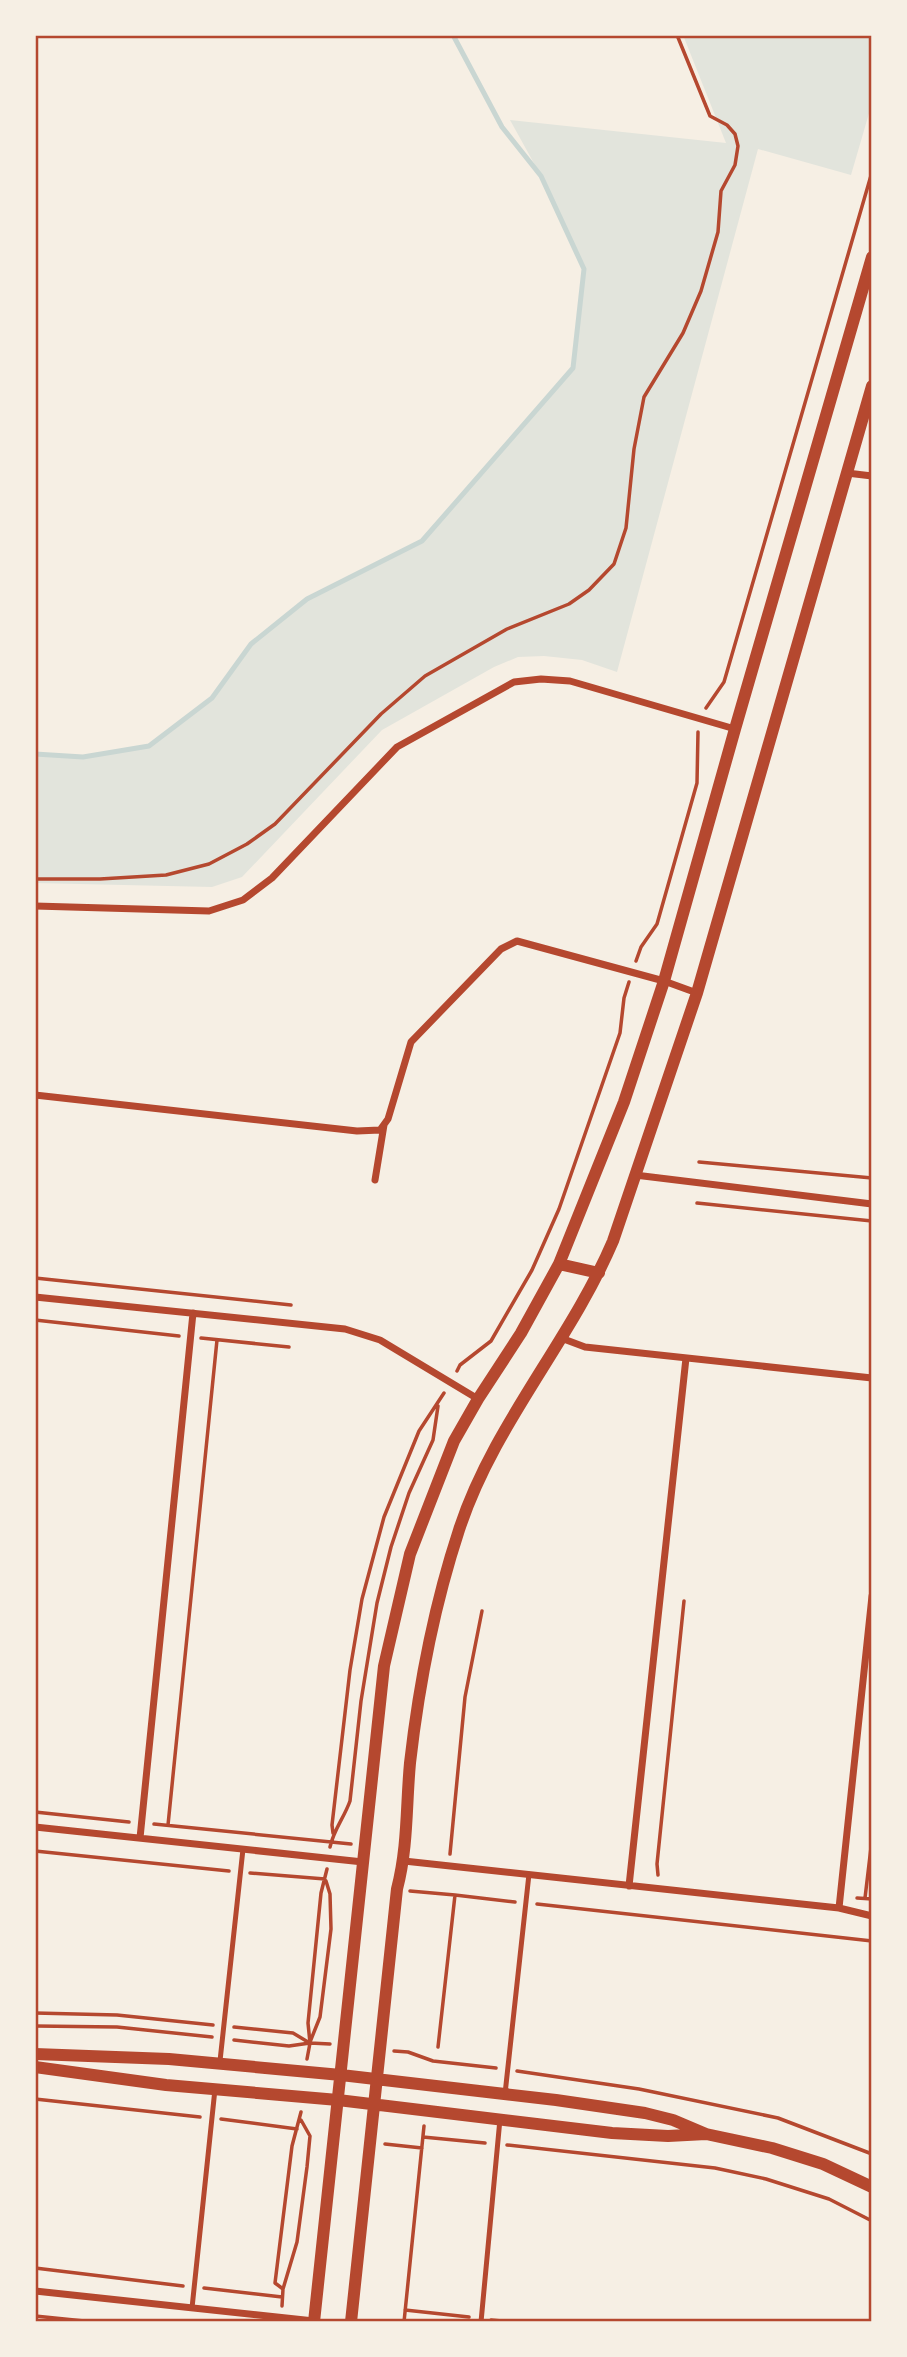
<svg xmlns="http://www.w3.org/2000/svg" width="907" height="2357" viewBox="0 0 907 2357" font-family="'DejaVu Sans',sans-serif">
  <style>
    .green { fill: #e2e4dc }
    .lines { fill: none; stroke-linecap: round; stroke-linejoin: round }
    .stream { stroke: #c9d6d2; stroke-width: 5 }
    .path { stroke: #b5482f; stroke-width: 3.5 }
    .service { stroke: #b5482f; stroke-width: 5 }
    .minor { stroke: #b5482f; stroke-width: 7 }
    .tertiary { stroke: #b5482f; stroke-width: 12 }
    .neatline { fill: none; stroke: #b5482f; stroke-width: 2.5 }
  </style>
  <rect width="100%" height="100%" fill="#f6efe4"/>
  <path class="green" d="M683 35H872V103L851 175 758 149 617 672 582 660 544 656 518 657 494 667 382 730 242 877 212 887 35 883V754L83 757 150 746 212 698 251 644 307 599 422 541 573 368 584 269 541 176 510 120 726 143Z"/>
  <g class="lines">
    <path class="stream" d="M35 754 83 757 149 746 212 698 251 644 307 599 422 541 573 368 584 269 541 176 502 127 453 35"/>
    <path class="path" d="M706 708 724 682 872 172
      M35 879H100L166 875 209 864 247 844 275 824 381 714 425 676 507 629 569 604 589 590 614 564 626 528 634 449 644 397 683 333 701 291 718 232 721 191 735 165 738 146 735 134 727 125 710 116 677 35
      M636 961 641 947 657 924 697 783 698 732
      M699 1162 872 1178
      M697 1203 872 1221
      M35 1278 291 1305
      M35 1320 179 1336
      M201 1338 289 1347
      M457 1371 460 1365 491 1341 532 1270 559 1209 620 1033 624 998 629 982
      M35 1812 129 1822
      M154 1824 351 1844
      M168 1825 217 1340
      M333 1833 332 1825 350 1670 362 1599 384 1517 419 1431 444 1393
      M330 1847C334 1829 344 1818 350 1801L361 1701 377 1603 391 1547 409 1493 433 1440 438 1406
      M35 1851 229 1871
      M450 1854 465 1697 482 1611
      M250 1873 325 1879
      M658 1875 657 1864 684 1601
      M410 1891 455 1895 438 2047
      M455 1895 515 1902
      M857 1898 872 1899
      M865 1898 872 1839
      M537 1904 872 1941
      M35 2013 117 2015 213 2025
      M35 2026 117 2027 212 2037
      M234 2027 293 2033 308 2042
      M234 2040 289 2046 310 2043 330 2044
      M310 2042 320 2017 331 1929 330 1894 326 1881
      M394 2051 408 2052 433 2061 496 2068
      M307 2059 310 2043 308 2023 321 1893 327 1869
      M517 2071 639 2089 778 2118 872 2154
      M35 2099 200 2117
      M221 2119 297 2129
      M423 2137 485 2143
      M385 2144 422 2148
      M507 2145 715 2168 766 2179 829 2199 872 2221
      M35 2268 183 2286
      M204 2288 282 2297
      M283 2289 275 2283 292 2146 301 2112
      M282 2306 283 2289 297 2242 307 2167 310 2136 301 2120
      M405 2310 469 2317
      M35 2316 94 2322
      M491 2320 514 2322
      M404 2322 424 2126"/>
    <path class="service" d="M220 2061 243 1849
      M505 2094 529 1874
      M192 2308 215 2089
      M481 2322 500 2119"/>
    <path class="minor" d="M847 473 872 476
      M35 906 209 911 243 900 272 878 397 747 514 682 541 679 570 681 735 729
      M35 1095 357 1131 380 1130 388 1119 411 1042 501 949 517 941 664 981 697 993
      M635 1175 872 1204
      M375 1180 384 1125
      M35 1297 345 1329 380 1340 478 1399
      M561 1338 585 1347 872 1378
      M35 1827 363 1862
      M140 1838 193 1313
      M404 1861 839 1908 872 1916
      M629 1886 686 1358
      M839 1908 872 1596
      M35 2291 314 2321"/>
    <path class="tertiary" d="M559 1264 599 1273
      M35 2054 169 2059 341 2075 556 2100 645 2113 673 2120 706 2134 772 2148 823 2164 872 2187
      M35 2067 166 2085 338 2100 612 2133 668 2136 706 2134
      M314 2322 384 1666 410 1554 454 1441 478 1399 521 1333 559 1264 624 1102 664 981 735 729 872 257
      M351 2322 397 1889C408 1847 406 1806 410 1763 419 1684 434 1606 459 1530 493 1425 570 1342 613 1241L697 993 872 386"/>
  </g>
  <rect width="907" height="2357" fill="none" stroke="#f6efe4" stroke-width="74"/>
  <rect x="37" y="37" width="833" height="2283" class="neatline"/>
</svg>
